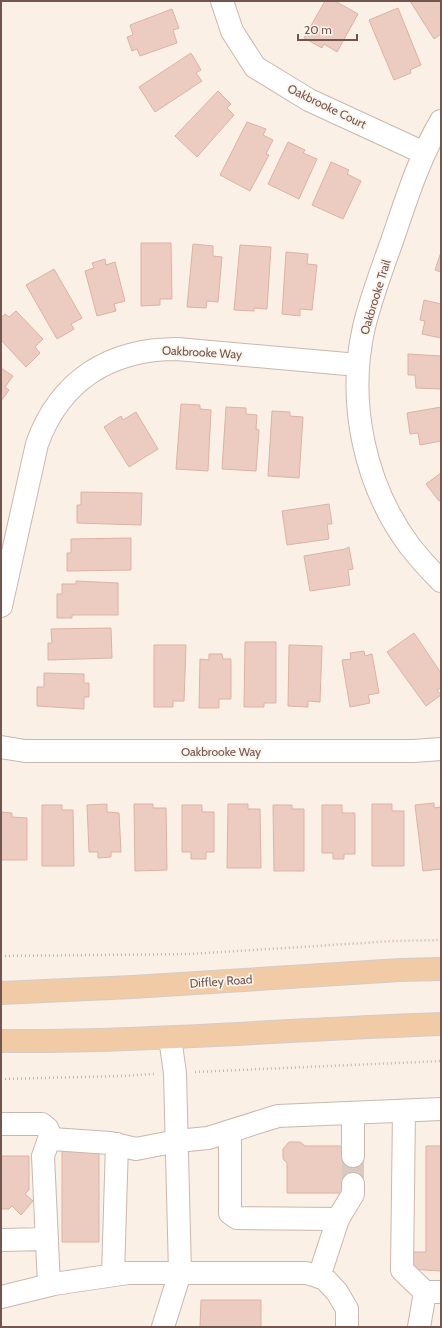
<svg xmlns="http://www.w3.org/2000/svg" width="442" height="1328" viewBox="0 0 442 1328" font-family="Cabin,sans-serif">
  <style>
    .building { fill: #ecccc1; stroke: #ddb2a3 }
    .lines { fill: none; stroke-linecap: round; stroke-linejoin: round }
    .minor-tunnel { stroke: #d8cac0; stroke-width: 22; stroke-dasharray: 22 11; stroke-linecap: butt }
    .minor-casing { stroke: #cab7ad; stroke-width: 24 }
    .major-casing { stroke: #d4ccca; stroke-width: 24 }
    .path { stroke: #d1b0a4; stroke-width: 2.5; stroke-dasharray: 1 3; stroke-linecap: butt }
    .minor { stroke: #fff; stroke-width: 22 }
    .major { stroke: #f1cba6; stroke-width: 22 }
    .labels { text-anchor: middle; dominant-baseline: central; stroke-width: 3.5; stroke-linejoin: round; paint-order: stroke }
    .street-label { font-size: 12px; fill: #70564e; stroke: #fdf4ec }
  </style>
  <rect width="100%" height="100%" fill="#faf0e6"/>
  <path class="building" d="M325 1H335L358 14 337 52 324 44 322 48 304 38Z
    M410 1H441V34L434 39Z
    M398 8 421 65 410 70 411 73 394 80 369 20Z
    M172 9 179 28 173 30 177 43 140 56 137 49 132 51 127 37 133 35 130 25Z
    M191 53 201 70 196 73 202 81 155 112 139 87Z
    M218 91 231 104 227 108 234 115 197 157 175 136Z
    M247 122 266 129 263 135 273 140 266 154 269 155 250 191 220 175Z
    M288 142 305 150 303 153 317 159 299 199 268 184Z
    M331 162 349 170 347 174 361 181 343 219 312 205Z
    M141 243H171L172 299H160V305L141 306Z
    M193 244 213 246V256L222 257 218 302 207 301 206 308 187 307Z
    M240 245 271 247 267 309 254 308V311L234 310Z
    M286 252 308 254 307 264 317 265 312 310 300 309V316L282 314Z
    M441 252V272L435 270Z
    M105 259 106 265 115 262 125 301 114 304 116 311 97 316 85 271 94 268 92 263Z
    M54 269 82 318 71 324 74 329 57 339 26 285Z
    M424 300 441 304V338L422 334 425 321 420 320Z
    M16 311 43 339 35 347 40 353 26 367 1 340V318L5 314 9 317Z
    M408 354 441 356V389L416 388 415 375H408Z
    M1 368 13 376 5 387 9 390 1 401Z
    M181 404 200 405V409L211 410 208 471 176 469Z
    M226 407 246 408V414L257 415 256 429 259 430 256 471 222 469Z
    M441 407V441L420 445 418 433 410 434 407 413Z
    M272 411 290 412V416L303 417 299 478 268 476Z
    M136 412 158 449 129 467 104 427 121 416 123 420Z
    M441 473V500L439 501 426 484Z
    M81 492 142 493 141 525 77 523V505H81Z
    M329 504 332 524H327L329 539 287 545 282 511Z
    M131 538V570L67 571V553H71V539Z
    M349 547 353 569 348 570 350 585 310 591 304 556 345 549Z
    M76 581 118 583V615H72V618H57V594H62V584H76Z
    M111 628 112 658 48 660V643H52L51 629Z
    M414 633 441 673V688L437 690 441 695 426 706 387 652Z
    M245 642H276V703H264V707H244Z
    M154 645H186L184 701H173V707H154Z
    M289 645 322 646 320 702 308 701V707L288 706Z
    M364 651 365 656 372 654 379 693 368 695 370 703 350 707 342 660 351 659 350 653Z
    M209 654H222L223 659H231V699H219V708H199L200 659 209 660Z
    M44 673 84 674V683H89V697H84V709L37 706V687H44Z
    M434 803V808L441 807V869L423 871 415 805Z
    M107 804V812L119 813 121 852H111V857L98 858V852H89L87 805Z
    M134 804H153V808H166L167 870 135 871Z
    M228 804H248V809H260L261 868H227Z
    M372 804H392V811H404V866H372Z
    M42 805H62V810H73L74 866H42Z
    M182 805H202V812H214V852H206V859H191V852H182Z
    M273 805H292V809H304V871H274Z
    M322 805H342V813H355V854H344V859H333V853H322Z
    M1 812 12 813V817L27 818V860H1Z
    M289 1142H300L305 1146H344L361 1156V1184L343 1193H287V1163L283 1159V1149Z
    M62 1146H99V1242H62Z
    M426 1146H441V1271L408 1269V1252H426Z
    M1 1156H29V1190L25 1194 33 1201 21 1215 12 1206 9 1209H1Z
    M201 1300H261V1327H200Z"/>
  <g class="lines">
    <path class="minor-tunnel" d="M353 1156V1184"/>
    <g class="minor-casing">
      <path id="minor" d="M222 1 232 31 255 67 309 100 424 153
        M441 121C419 158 406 200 392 241 382 269 371 298 364 327 347 401 364 484 409 545 419 558 430 570 441 581
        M1 606 37 444C60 380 110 349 177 349L358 365
        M1 747 25 751H414L441 749
        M404 1111 402 1270 425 1292H441
        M353 1113V1156
        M1 1124H42L47 1128 52 1139
        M230 1131V1213L237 1218 338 1219 319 1277
        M338 1219 353 1194V1184
        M1 1240 47 1239
        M113 1275 117 1144
        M49 1285 43 1156 48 1142 52 1139 110 1143 136 1149 177 1141 208 1138 278 1116 441 1109
        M1 1297 54 1284 128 1273H306L324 1278 337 1292 347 1309V1327
        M163 1327 180 1273 175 1073 170 1038
        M419 1327 425 1292"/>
    </g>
    <g class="major-casing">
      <path id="major" d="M1 993 133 987 400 970 441 969
        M1 1041C148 1042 294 1029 441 1024"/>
    </g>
    <path class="path" d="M1 956 191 954 394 941 441 940
      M195 1072 441 1061
      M1 1079 123 1076 154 1074"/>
    <use href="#minor" class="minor"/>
    <use href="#major" class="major"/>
  </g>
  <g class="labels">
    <g class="street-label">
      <text transform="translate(327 106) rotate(26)">Oakbrooke Court</text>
      <text transform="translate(375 297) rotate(-73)">Oakbrooke Trail</text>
      <text transform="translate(202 352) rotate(3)">Oakbrooke Way</text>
      <text x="221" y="751">Oakbrooke Way</text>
      <text transform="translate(221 981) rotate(-4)">Diffley Road</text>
    </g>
  </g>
  <rect width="442" height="1328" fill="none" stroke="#70564e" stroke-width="4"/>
  <path d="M298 34v6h59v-6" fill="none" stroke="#70564e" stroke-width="2"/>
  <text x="304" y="34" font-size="12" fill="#70564e" stroke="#fdf4ec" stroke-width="3" paint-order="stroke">20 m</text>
</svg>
